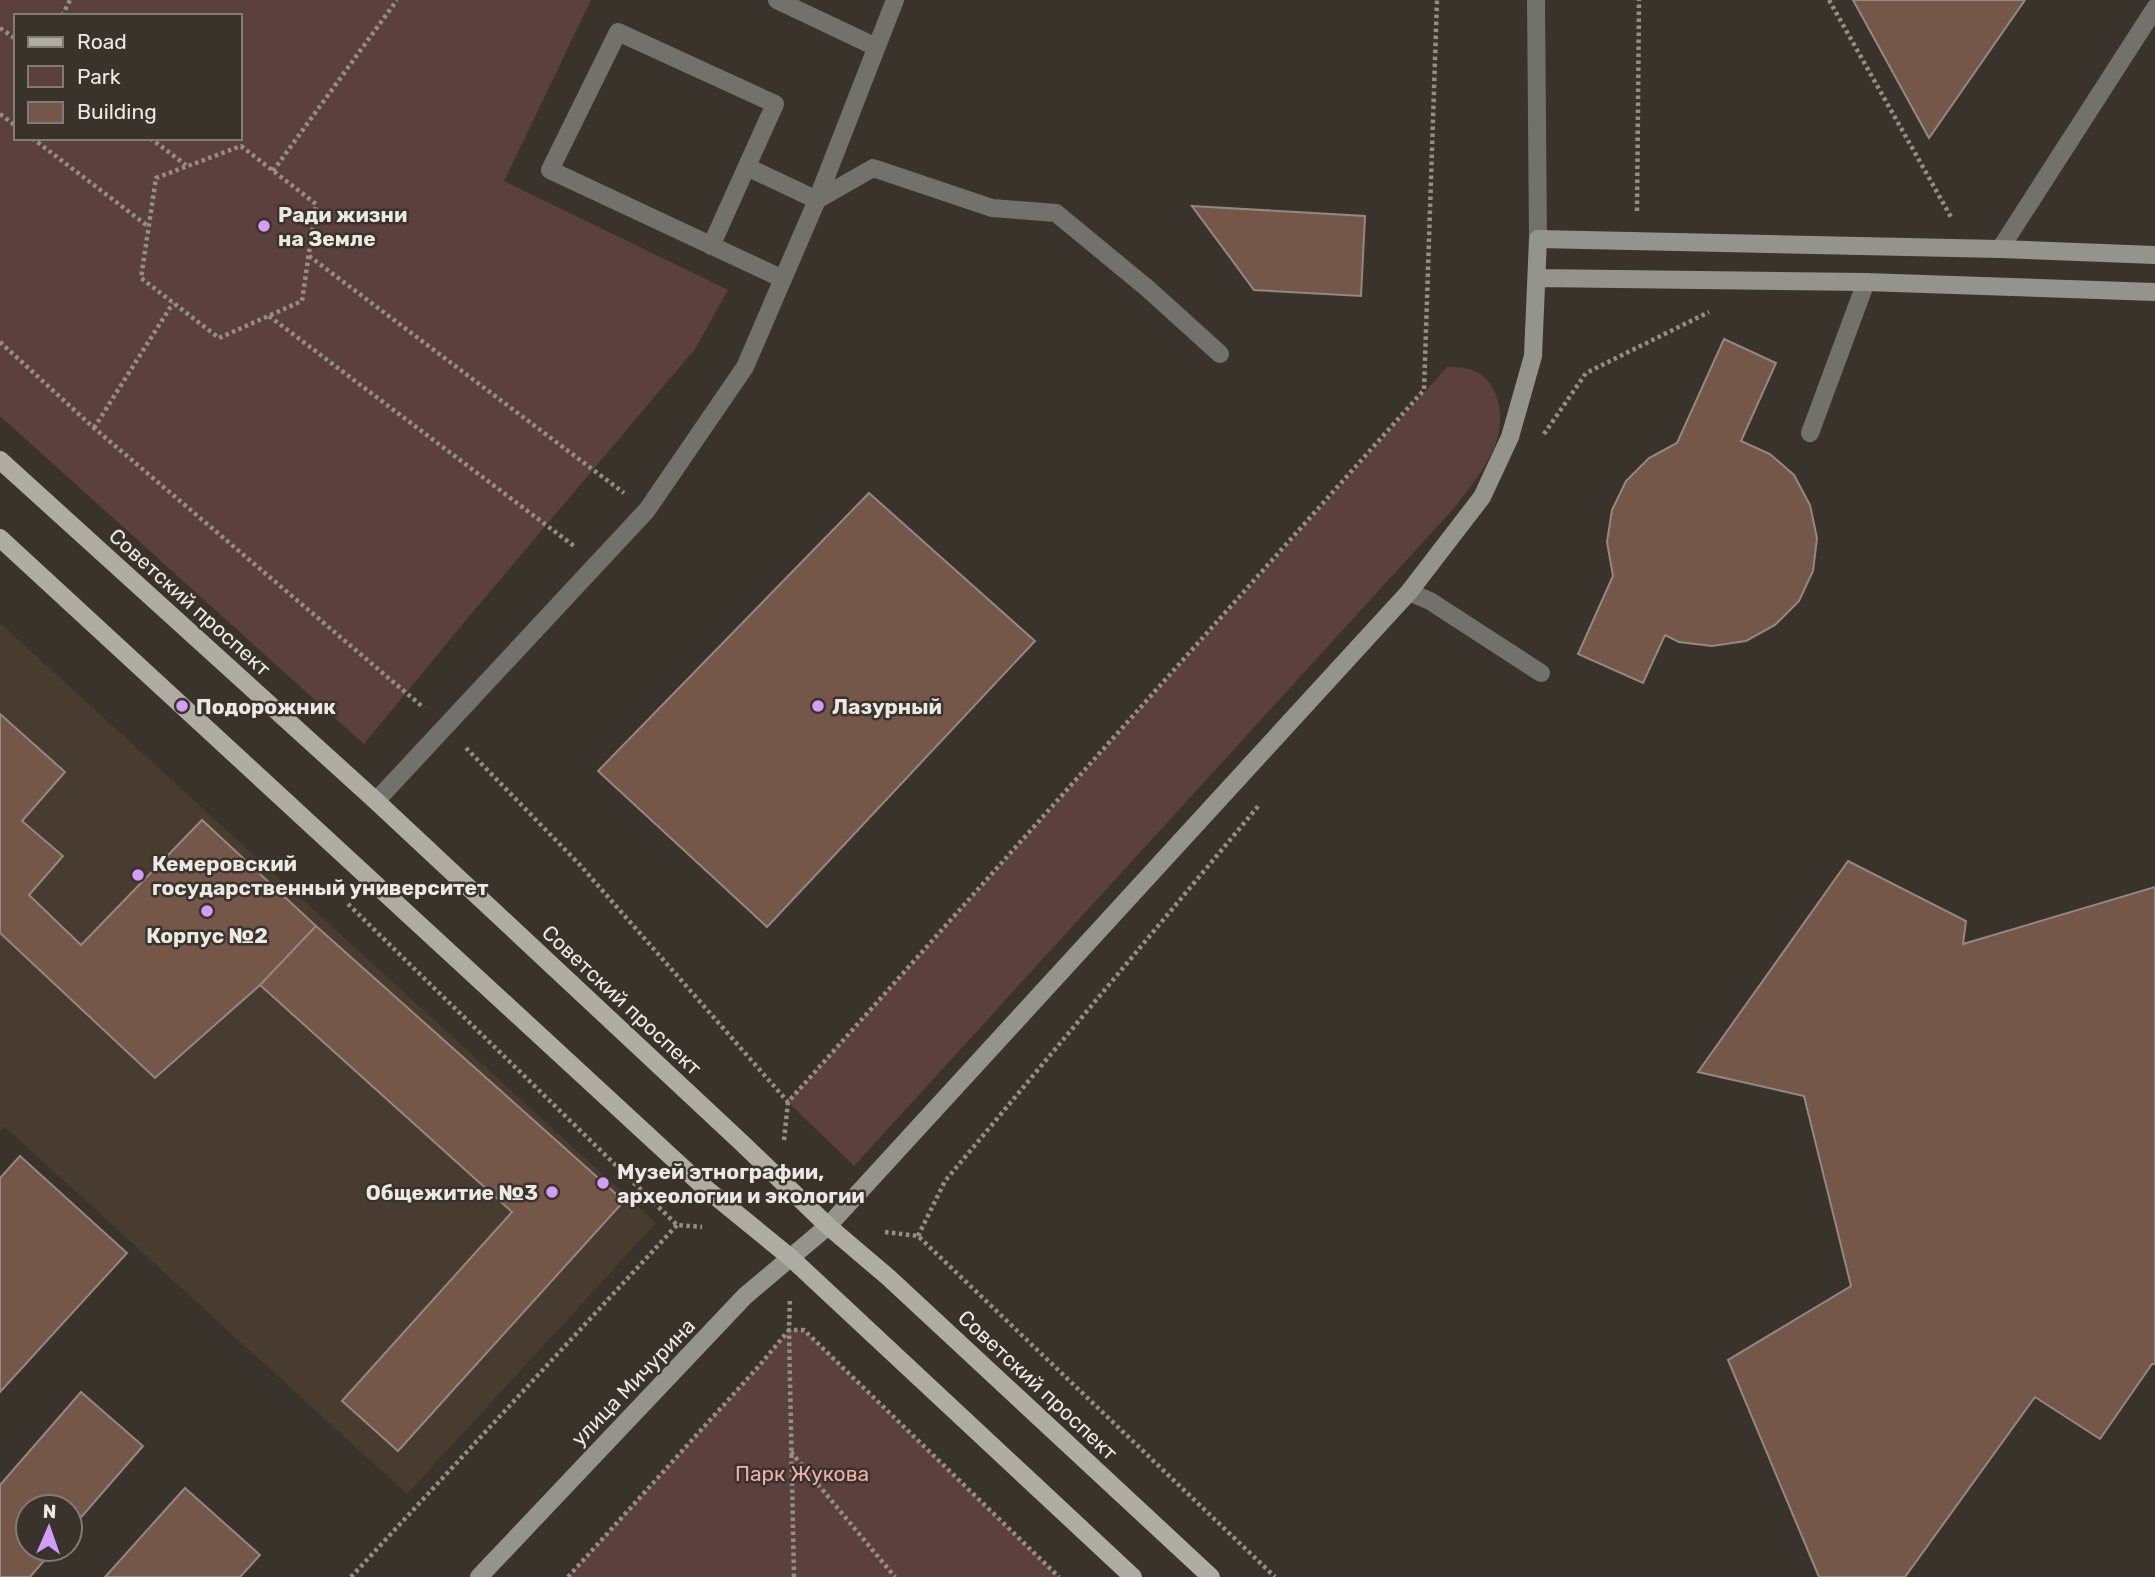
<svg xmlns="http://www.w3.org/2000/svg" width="2155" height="1577" viewBox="0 0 2155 1577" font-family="Rubik,sans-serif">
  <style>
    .built { fill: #473c2f }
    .green { fill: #5b403e; fill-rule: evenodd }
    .building { fill: #745749; stroke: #938882; stroke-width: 2 }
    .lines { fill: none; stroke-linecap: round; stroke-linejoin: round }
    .path { stroke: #938e87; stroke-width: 4.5; stroke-dasharray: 3.5 3.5; stroke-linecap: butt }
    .lane { stroke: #72716c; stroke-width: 18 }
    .secondary { stroke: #94938c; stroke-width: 18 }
    .primary { stroke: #afada3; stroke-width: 18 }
    .poi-dot { fill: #d49cfb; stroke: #39332b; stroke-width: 2.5 }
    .labels { text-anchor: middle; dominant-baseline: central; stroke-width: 5; stroke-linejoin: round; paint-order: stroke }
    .poi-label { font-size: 21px; font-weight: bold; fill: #ece8e3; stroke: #39332b; text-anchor: start }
    .street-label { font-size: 21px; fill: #ece8e3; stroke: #39332b }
    .park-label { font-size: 21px; fill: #f0b1ad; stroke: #39332b }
  </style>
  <rect width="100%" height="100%" fill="#39332b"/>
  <path class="built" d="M0 623 656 1223 407 1494 5 1127 0 1131Z"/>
  <path class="green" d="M0 0H591L504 181 728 290 695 349 466 620 364 744 0 416ZM16 16H240V138H16Z
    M1447 367C1454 367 1462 367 1469 369 1502 379 1506 421 1494 448 1484 470 1469 489 1454 508L854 1166 788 1102Z
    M789 1330H804L1059 1577H568L759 1366Z"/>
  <path class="building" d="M1853 0H2025L1929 138Z
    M1192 206 1365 216 1361 296 1254 290Z
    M1724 339 1776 363 1741 441 1770 454 1794 475 1810 505 1817 538 1813 571 1799 601 1775 625 1746 641 1712 646 1679 642 1665 635 1643 683 1578 654 1613 576 1607 542 1612 510 1626 481 1649 458 1677 443Z
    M869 493 1035 641 767 927 598 771Z
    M0 714 65 772 22 821 63 856 29 895 81 945 202 820 316 926 260 985 155 1078 0 933Z
    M1848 861 1966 921 1963 944 2155 887V1364H2152L2100 1439 2035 1397 1905 1577H1819L1728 1360 1851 1286 1804 1096 1698 1072Z
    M316 926 624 1201 398 1451 342 1401 512 1212 260 985Z
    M20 1156 127 1253 0 1392V1178Z
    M81 1392 143 1446 70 1530V1507H28V1549H54L30 1577H0V1485Z
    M185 1488 260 1555 240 1577H105Z"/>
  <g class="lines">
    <path class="path" d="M1829 0 1951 217
      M62 16 70 0
      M0 28 16 39
      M0 114 16 126
      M32 138 149 227
      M150 138 186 165
      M241 146 316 204 302 301 219 338 141 278 156 178Z
      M273 171 397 0
      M1637 211 1639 0
      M309 256 624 493
      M269 316 574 546
      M0 342 94 428 424 708
      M94 428 173 303
      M1544 434 1586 373 1709 312
      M466 748 580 865 788 1102
      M348 904 677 1225 702 1227
      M784 1140 788 1102 1424 390 1437 0
      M885 1232 918 1236 1275 1577
      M918 1236 945 1181 1260 804
      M791 1452 895 1577
      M351 1577 677 1225
      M568 1577 759 1366 789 1330 790 1298
      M794 1577 789 1330H804L1059 1577"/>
    <path class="lane" d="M777 0 876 47
      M1536 0 1538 239
      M747 167 817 200 873 168 992 208 1056 213 1147 288 1220 354
      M711 246 775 104 618 32 550 170 783 279
      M2000 249 2155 8
      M1810 433 1866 282
      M1409 592 1430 601 1541 673
      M376 801 647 510 745 367 817 200 895 0"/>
    <path class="secondary" d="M1537 278 1866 282 2155 292
      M479 1577 745 1296 828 1226 1409 592 1482 497 1510 437 1533 356 1538 239 2000 249 2155 255"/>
    <path class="primary" d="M0 460 376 801 743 1144 828 1226 888 1277 1211 1577
      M0 538 704 1187 791 1258 1133 1577"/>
  </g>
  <g class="poi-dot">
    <circle cx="264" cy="226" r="7"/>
    <circle cx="182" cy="706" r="7"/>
    <circle cx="818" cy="706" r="7"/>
    <circle cx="138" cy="875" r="7"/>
    <circle cx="207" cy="911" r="7"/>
    <circle cx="603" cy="1183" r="7"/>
    <circle cx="552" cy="1192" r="7"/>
  </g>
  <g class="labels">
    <g class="poi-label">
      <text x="278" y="214">Ради жизни<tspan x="278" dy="24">на Земле</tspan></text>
      <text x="196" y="706">Подорожник</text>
      <text x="832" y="706">Лазурный</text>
      <text x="152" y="863">Кемеровский<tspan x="152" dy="24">государственный университет</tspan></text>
      <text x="207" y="935" text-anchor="middle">Корпус №2</text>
      <text x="617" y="1171">Музей этнографии,<tspan x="617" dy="24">археологии и экологии</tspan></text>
      <text x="538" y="1192" text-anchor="end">Общежитие №3</text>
    </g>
    <g class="street-label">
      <text transform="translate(190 602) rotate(42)">Советский проспект</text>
      <text transform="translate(622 1000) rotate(43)">Советский проспект</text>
      <text transform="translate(633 1382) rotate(-46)">улица Мичурина</text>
      <text transform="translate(1038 1385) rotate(43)">Советский проспект</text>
    </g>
    <g class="park-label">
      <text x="802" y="1473">Парк Жукова</text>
    </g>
  </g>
  <rect x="14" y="14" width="228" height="126" fill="#39332b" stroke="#817b75" stroke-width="2"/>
  <rect x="28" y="37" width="35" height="10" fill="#afada3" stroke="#817b75" stroke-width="2"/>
  <text x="77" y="49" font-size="21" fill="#ece8e3">Road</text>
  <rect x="28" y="66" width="35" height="21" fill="#5b403e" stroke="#817b75" stroke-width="2"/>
  <text x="77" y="84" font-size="21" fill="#ece8e3">Park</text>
  <rect x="28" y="102" width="35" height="21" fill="#745749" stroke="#817b75" stroke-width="2"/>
  <text x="77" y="119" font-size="21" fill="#ece8e3">Building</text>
  <g transform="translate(49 1528) rotate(2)"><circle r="33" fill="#39332b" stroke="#817b75" stroke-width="2"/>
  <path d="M0-5L12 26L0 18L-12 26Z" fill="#d49cfb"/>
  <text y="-10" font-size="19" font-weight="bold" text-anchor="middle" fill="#ece8e3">N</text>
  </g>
</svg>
